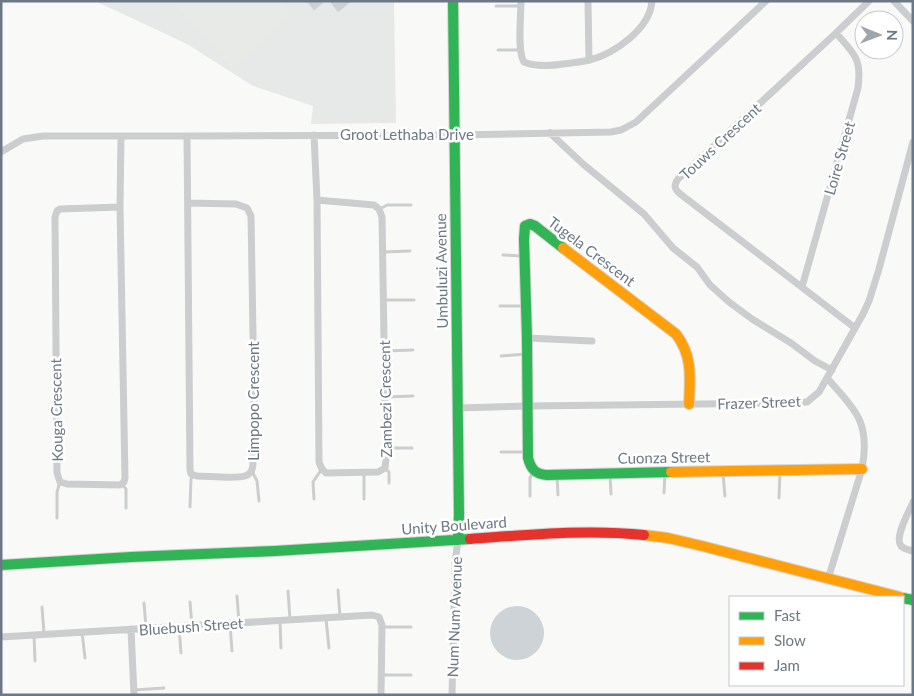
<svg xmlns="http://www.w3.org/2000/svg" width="914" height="696" viewBox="0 0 914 696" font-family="Lato,sans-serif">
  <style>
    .built { fill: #e7e9e9 }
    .green { fill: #e7eae6 }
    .water { fill: #cdd3d6 }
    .building { fill: #cfd0d2; stroke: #e8e8e8 }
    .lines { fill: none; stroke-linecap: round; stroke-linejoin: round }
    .fast-casing { stroke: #d5d6d6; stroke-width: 12 }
    .slow-casing { stroke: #d5d6d6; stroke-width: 12 }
    .jam-casing { stroke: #d5d6d6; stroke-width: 12 }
    .lane { stroke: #cccdce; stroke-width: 3 }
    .street { stroke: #cccdce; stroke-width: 7 }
    .fast { stroke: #30b455; stroke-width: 10 }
    .slow { stroke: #ff9f0a; stroke-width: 10 }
    .jam { stroke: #e5322d; stroke-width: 10 }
    .labels { text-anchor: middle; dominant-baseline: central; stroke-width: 5; stroke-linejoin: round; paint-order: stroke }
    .street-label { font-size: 15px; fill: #6c7885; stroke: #fff }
  </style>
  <rect width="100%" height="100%" fill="#f9f9f8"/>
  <path class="built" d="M95 1H394L396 123 311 124 313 106 253 86 187 44Z"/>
  <path class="green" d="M173 1H280L292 15 232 68Z"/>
  <path class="water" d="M490 633a27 27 0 1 1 54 0a27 27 0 1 1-54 0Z"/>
  <path class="building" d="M306 1H326L314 11Z
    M329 1H352L338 13Z"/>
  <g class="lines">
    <g class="fast-casing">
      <path id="fast" d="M453 1 459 515 458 540
        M563 248 535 226 530 224 525 226 524 239 527 338 528 458C531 469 535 474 547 475L671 472
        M1 565 131 557 275 551 470 539
        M903 598 913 600"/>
    </g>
    <g class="slow-casing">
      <path id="slow" d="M563 248 676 334C693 356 690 378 689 404
        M671 472 862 469
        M644 535 668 538 702 546 900 597"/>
    </g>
    <g class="jam-casing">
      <path id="jam" d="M470 539C527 535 587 529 644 535"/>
    </g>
    <path class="lane" d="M496 6H520
      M498 50H520
      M380 209 387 205H411
      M384 252 410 251
      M503 255 522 256
      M384 300H414
      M500 306H524
      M385 351 413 350
      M501 356 526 354
      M386 397 413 396
      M386 448H412
      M501 452H526
      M385 468 389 472V483
      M252 471 257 481 259 501
      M364 473V499
      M610 474 611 494
      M723 474 725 496
      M557 476 558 495
      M122 484 126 489V508
      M664 493 665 473
      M530 496V478L533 472
      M779 498 780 471
      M314 499 313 482 321 470
      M190 507 191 479 193 476
      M57 518V492L60 482
      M338 590 340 616
      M288 591 290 619
      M237 596 239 623
      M190 602 192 626
      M144 603 146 627
      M42 607 44 634
      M326 619 329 648
      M280 621 281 648
      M230 624 232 651
      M179 627 181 653
      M382 627H411
      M82 632 85 658
      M34 635 35 661
      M382 675H411
      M134 690 164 688"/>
    <path class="street" d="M521 1C521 15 517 52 524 62 536 67 550 66 563 64 572 63 581 62 590 60 615 53 650 29 652 1
      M588 1 589 60
      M894 1 913 21
      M550 133 583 164 644 214 673 248 697 267 710 285 729 302 752 319 791 343 815 361 832 370
      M314 135 317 200 319 462 322 469 326 473 378 472 385 468 386 459 382 217 379 209 374 205 317 200
      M187 136 190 470 191 474 197 476C207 476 237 479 245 476 251 474 253 470 253 464L254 394 251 216 247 208 236 204 188 203
      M1 152 23 139 43 136H187L454 135 611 132 621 130 636 122 766 1
      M120 207 60 209 57 211 55 217 57 473 60 482 67 484 120 485 124 482 125 478 120 207 121 136
      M802 287 858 88C862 58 854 54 836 33
      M855 328 679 193C674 188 674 185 678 179L836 33 869 1
      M527 338 592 341
      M828 379C838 391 852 404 859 419 866 434 865 453 862 469L828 579
      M458 408 528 406 789 403 807 402 819 392 863 314 869 301 879 269 913 142
      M913 502C909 512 894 537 901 546 904 549 909 550 913 551
      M131 629 134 695
      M1 637 372 615 379 617 382 625 381 695
      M452 695 455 563 458 540"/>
    <use href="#fast" class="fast"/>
    <use href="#slow" class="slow"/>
    <use href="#jam" class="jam"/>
  </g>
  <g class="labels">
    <g class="street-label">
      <text x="407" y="134">Groot Lethaba Drive</text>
      <text transform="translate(720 141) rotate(-43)">Touws Crescent</text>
      <text transform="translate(839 158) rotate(-74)">Loire Street</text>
      <text transform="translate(592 251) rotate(37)">Tugela Crescent</text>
      <text transform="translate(441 271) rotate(-91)">Umbuluzi Avenue</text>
      <text transform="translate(385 399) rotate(-91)">Zambezi Crescent</text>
      <text transform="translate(253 401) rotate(-90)">Limpopo Crescent</text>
      <text transform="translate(759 402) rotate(-2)">Frazer Street</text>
      <text transform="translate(56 410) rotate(-91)">Kouga Crescent</text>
      <text transform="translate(664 457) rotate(-1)">Cuonza Street</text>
      <text transform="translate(454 525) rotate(-4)">Unity Boulevard</text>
      <text transform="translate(454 617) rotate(-88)">Num Num Avenue</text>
      <text transform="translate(191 626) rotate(-4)">Bluebush Street</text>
    </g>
  </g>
  <rect width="914" height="696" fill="none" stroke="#6c7885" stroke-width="5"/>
  <rect x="729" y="596" width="175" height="90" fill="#ffffff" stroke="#c4c9ce"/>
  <rect x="739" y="612" width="25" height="8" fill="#30b455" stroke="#c4c9ce"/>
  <text x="774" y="621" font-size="15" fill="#6c7885">Fast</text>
  <rect x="739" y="637" width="25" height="8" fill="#ff9f0a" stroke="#c4c9ce"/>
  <text x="774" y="646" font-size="15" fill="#6c7885">Slow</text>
  <rect x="739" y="662" width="25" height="8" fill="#e5322d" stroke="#c4c9ce"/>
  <text x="774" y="671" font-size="15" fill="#6c7885">Jam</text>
  <g transform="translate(879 35) rotate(91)"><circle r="24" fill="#ffffff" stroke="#c4c9ce"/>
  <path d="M0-4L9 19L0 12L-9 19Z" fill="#9da5ad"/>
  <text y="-8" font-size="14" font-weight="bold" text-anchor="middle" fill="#6c7885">N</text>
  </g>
</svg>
